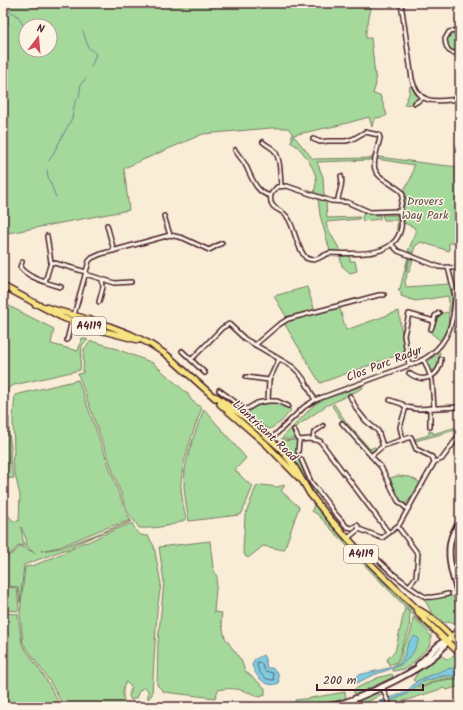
<svg xmlns="http://www.w3.org/2000/svg" width="463" height="710" viewBox="0 0 463 710" font-family="Kalam,sans-serif">
  <style>
    .green { fill: #a5d99b; stroke: #787c63; fill-rule: evenodd }
    .water { fill: #7fcbdf; stroke: #6a8697 }
    .lines { fill: none; stroke-linecap: round; stroke-linejoin: round }
    .shore { stroke: #5f6473; stroke-width: 1 }
    .stream { stroke: #6a8697; stroke-width: 1 }
    .street-casing { stroke: #4a1f2b; stroke-width: 6 }
    .secondary-casing { stroke: #4a1f2b; stroke-width: 8 }
    .primary-casing { stroke: #4a1f2b; stroke-width: 8 }
    .street { stroke: #fcf5e5; stroke-width: 3 }
    .secondary { stroke: #fcf5e5; stroke-width: 4.5 }
    .primary { stroke: #f6e381; stroke-width: 5 }
    .labels { text-anchor: middle; dominant-baseline: central; stroke-width: 3; stroke-linejoin: round; paint-order: stroke }
    .shield { fill: #fcf5e5; stroke: #7f5f63; stroke-width: 1 }
    .shield-label { font-size: 11px; font-weight: bold; fill: #4a1f2b }
    .park-label { font-size: 12px; fill: #614e47; stroke: #fcf5e5 }
    .street-label { font-size: 12px; fill: #4a1f2b; stroke: #fcf5e5 }
  </style>
  <rect width="100%" height="100%" fill="#f9edd7"/>
  <filter id="ink" filterUnits="userSpaceOnUse"><feTurbulence type="fractalNoise" baseFrequency=".025" numOctaves="2"/><feDisplacementMap in="SourceGraphic" scale="8" xChannelSelector="R" yChannelSelector="G"/><feConvolveMatrix kernelMatrix="1 2 1 2 8 2 1 2 1" color-interpolation-filters="sRGB"/></filter>
  <g filter="url(#ink)">
    <path class="green" d="M3 3H372L366 32V38H371L376 84 373 94 380 95 387 115C381 120 374 113 372 127L369 117 340 125 293 135 313 159 373 158 372 160 317 162 323 177 324 196 314 193C315 188 317 182 316 177 313 166 301 146 290 142L292 140V133L288 128H271L203 134 124 168 129 210 3 234ZM26 26H50V50H26Z
      M460 31V51H453C446 47 445 41 449 34Z
      M410 86H411L418 99 412 104 404 105 409 94Z
      M378 157C406 160 432 165 460 167V243H449V251L421 242 415 246 413 253 408 251 416 232 414 227 404 223 403 209 406 196 404 190 411 178 414 165 377 159Z
      M318 199 326 202 327 218 360 217 359 219 326 222 327 227 341 252 330 251 320 215Z
      M364 212 373 215H380V219L363 221 362 218Z
      M382 215H397L399 223 397 233V220H384Z
      M347 255 350 257V261H355L357 271 350 273 342 266 340 257Z
      M408 257H409L406 272 410 258 413 259 409 272 406 274 407 276 405 281 406 287 449 284 452 296 451 311H449V302L448 296 415 301 401 296V292L398 289H400Z
      M307 287 315 311 287 318 274 296Z
      M3 303 54 329 51 344 78 351 82 338 88 340 82 345 80 370 14 385 8 388 6 399 3 398Z
      M339 306 346 330 399 311 404 353 320 383 284 323 288 320Z
      M449 312 448 326 441 341 431 333C435 319 433 314 449 312Z
      M91 341 109 346 153 363 188 394 191 400 202 408C194 428 180 467 181 488 182 499 184 509 186 519 175 526 152 529 139 528L133 519 128 513 78 374 83 373 84 349Z
      M440 352 438 367 433 374 428 361Z
      M78 380 126 513 131 520 100 530 59 547 41 551 60 548 132 521 80 542 69 548 24 565 20 603 18 587 6 586 3 585V559L15 552 20 546 35 553 27 547 26 539 21 527 24 546 19 545 14 551 3 557V502L8 515 13 521H19L20 495 12 462 14 452 13 418 15 395Z
      M362 386 363 388 328 405H327L293 429 292 430 297 439H281L315 404 324 399Z
      M265 403H278L291 410 281 422 270 429H268L249 415 250 409Z
      M334 404 346 422 370 449 374 447 377 448 371 452 367 449 341 419 332 406Z
      M204 409 246 458 235 470C241 475 245 482 253 486L242 513 239 515 189 521C187 510 185 498 184 487 183 461 195 433 204 409Z
      M3 414 9 417V432L11 448 10 462 14 478 4 479H3Z
      M460 426V429L415 441V439L429 435V431L433 432V434Z
      M297 440C296 460 306 478 317 493L315 494 306 481 296 462 280 442 281 441Z
      M397 476 410 477 421 483 406 504 400 501 390 478Z
      M262 485 277 487 285 485 281 491 299 507 284 550 263 546 248 558 245 556 243 550 245 516 256 487Z
      M314 504C350 551 393 590 433 633L432 634 377 578 317 514 312 511Z
      M132 523C136 532 138 536 148 536L154 546 161 584 157 610 152 695 148 699V690L144 687 139 691 136 698 131 700 129 696 131 687 126 682C121 690 123 699 126 707H64L49 680 23 643 20 613 25 567 35 565 70 550 82 543 88 542 107 533Z
      M210 541 213 568 217 577 214 612 222 613 221 620 225 638 241 660 245 671 265 688V695L260 697C247 691 233 686 218 690L215 698 164 692 157 685 158 642 164 582 159 547Z
      M3 587 17 588 19 611 3 610Z
      M453 596C456 605 461 616 454 624L448 622 444 623 432 613 424 599Z
      M405 608 410 613 409 631 403 643 397 662 389 665 387 659 395 652Z
      M3 613 18 614 22 644 47 681 61 707H3Z
      M414 617 431 636V644L410 666 404 669 393 671 392 667 400 659 403 646 411 632 413 619Z
      M441 655 446 659 450 658 453 655 460 660V670L454 668 428 676 416 682 413 680 418 672Z
      M392 674 393 677 355 695 353 690 377 678Z
      M450 675 460 676V678C445 678 435 680 422 687L418 684 427 680Z
      M451 679H460V686L447 690 444 688 392 705 391 700 405 695 416 685 421 688 437 681Z
      M379 690 382 691 383 693 361 706 358 699Z
      M345 692 346 698C331 705 311 703 295 704V700L305 699Z"/>
    <path class="water" d="M415 636 419 639 418 642C408 666 398 666 376 674 369 676 362 681 356 683L353 682 354 678 359 675C368 672 396 668 400 663 408 655 404 643 415 636Z
      M263 655 265 658 267 668H272L278 673 279 683C266 689 255 676 252 665L254 660Z
      M454 668 460 670V676H443L422 682 405 695 379 705H376L380 701 406 692 417 681 446 669Z"/>
    <g class="lines">
      <path class="shore" d="M258 662 261 663 265 671 273 673 274 680C266 681 258 673 257 665Z"/>
      <path class="stream" d="M3 5 6 9 9 24
        M6 9 18 16 25 29 26 34
        M83 31 88 47 96 54 91 67
        M48 161 51 158 72 118 75 102 79 97 81 84 86 78
        M47 170 48 177 56 197"/>
      <g class="street-casing">
        <path id="street" d="M401 3 412 79C419 107 438 101 460 99
          M460 30 449 32 445 39C446 50 449 54 460 53
          M415 103 423 98
          M313 139 320 142 328 141H346L353 139 365 132 379 135 380 138C370 176 371 170 401 191L403 195C402 201 400 207 400 213 401 218 402 223 401 228 395 258 355 254 332 253 322 253 318 264 306 258 295 245 296 231 288 218 281 207 268 211 271 194L277 187 287 186 331 201 347 202 370 212 400 211
          M263 142C266 145 271 147 274 150 281 159 280 175 281 186
          M459 145H460
          M235 150C238 155 242 159 245 164 251 175 255 193 271 196
          M338 201C338 192 344 185 341 176
          M164 216 170 235
          M107 225 114 251
          M47 236 51 262 86 272
          M392 245 398 251 439 267 460 268
          M22 262 20 267C26 277 50 284 61 287
          M85 274 115 283 131 282
          M45 282 51 262
          M99 302 103 287 102 279
          M74 315 89 261 92 258 101 254 170 235 183 238 209 250 222 243
          M434 321 435 316 439 313
          M67 340 72 320
          M255 345 277 326 288 319 379 295H384
          M182 351 205 373
          M191 360 222 328 229 324 245 339 293 367 299 373 305 381 315 400
          M424 360 432 380 434 408
          M409 365 404 335 409 314 434 321 431 329
          M409 373C423 384 440 377 441 359
          M246 377 269 380
          M219 390 243 408 247 409 257 403 268 401 269 380 279 359
          M350 396 357 410 366 421 378 431 383 446
          M390 400 402 404 406 407
          M268 401H277L288 406
          M430 408V427
          M342 423 381 467 398 501 407 509
          M294 430 299 440 298 452
          M313 439 314 432 323 426
          M270 440 304 407 315 400 418 362C438 353 449 338 453 316 454 310 455 304 455 297 454 287 450 277 448 267
          M299 440 310 439 320 441 389 533
          M403 440 400 427 406 407 417 409 460 407
          M301 459 311 482 332 509
          M434 462 442 459 460 434
          M333 511 347 527 352 528 357 525 358 526 359 529
          M348 538 359 529 382 538 399 525 434 463 432 457 416 449 411 437 383 446 371 456
          M376 558 392 573 409 586 416 577 418 554 398 527
          M452 569 460 568
          M409 586C428 600 425 599 448 594
          M382 686 390 707"/>
      </g>
      <g class="secondary-casing">
        <path id="secondary" d="M460 522C457 526 454 531 452 536 445 556 454 580 460 599
          M418 665 441 643 447 641 460 629
          M289 707C304 707 320 708 335 705 359 700 438 664 447 641"/>
      </g>
      <g class="primary-casing">
        <path id="primary" d="M3 286 63 318 107 332 138 340
          M35 304 104 324 130 334 150 344 167 355 215 398
          M213 396 217 397 247 419 280 448 294 466 310 494 331 520 372 565 417 609C434 617 447 633 460 645
          M220 404 266 444 300 479
          M417 609 419 614 460 654"/>
      </g>
      <use href="#street" class="street"/>
      <use href="#secondary" class="secondary"/>
      <use href="#primary" class="primary"/>
    </g>
  </g>
  <g class="labels">
    <g class="shield">
      <rect x="72" y="317" width="34" height="18" rx="3"/>
      <rect x="344" y="545" width="34" height="18" rx="3"/>
    </g>
    <g class="shield-label">
      <text x="89" y="326">A4119</text>
      <text x="361" y="554">A4119</text>
    </g>
    <g class="park-label">
      <text x="425" y="201">Drovers<tspan x="425" dy="14">Way Park</tspan></text>
    </g>
    <g class="street-label">
      <text transform="translate(384 364) rotate(-21)">Clos Parc Radyr</text>
      <text transform="translate(265 431) rotate(43)">Llantrisant Road</text>
    </g>
  </g>
  <rect width="463" height="710" fill="none" stroke="#fcf5e5" stroke-width="16"/>
  <rect x="8" y="8" width="447" height="694" fill="none" stroke="#4a1f2b" stroke-width="1.5" filter="url(#ink)"/>
  <g transform="translate(38 38) rotate(16)"><circle r="19" fill="#fcf5e5" stroke="#b59f9b"/>
  <path d="M0-3L7 15L0 10L-7 15Z" fill="#d1495b"/>
  <text y="-6" font-size="11" font-weight="bold" text-anchor="middle" fill="#4a1f2b">N</text>
  </g>
  <path d="M317 684v6h106v-6" fill="none" stroke="#4a1f2b" stroke-width="2"/>
  <text x="323" y="684" font-size="12" fill="#4a1f2b" stroke="#fcf5e5" stroke-width="3" paint-order="stroke">200 m</text>
</svg>
